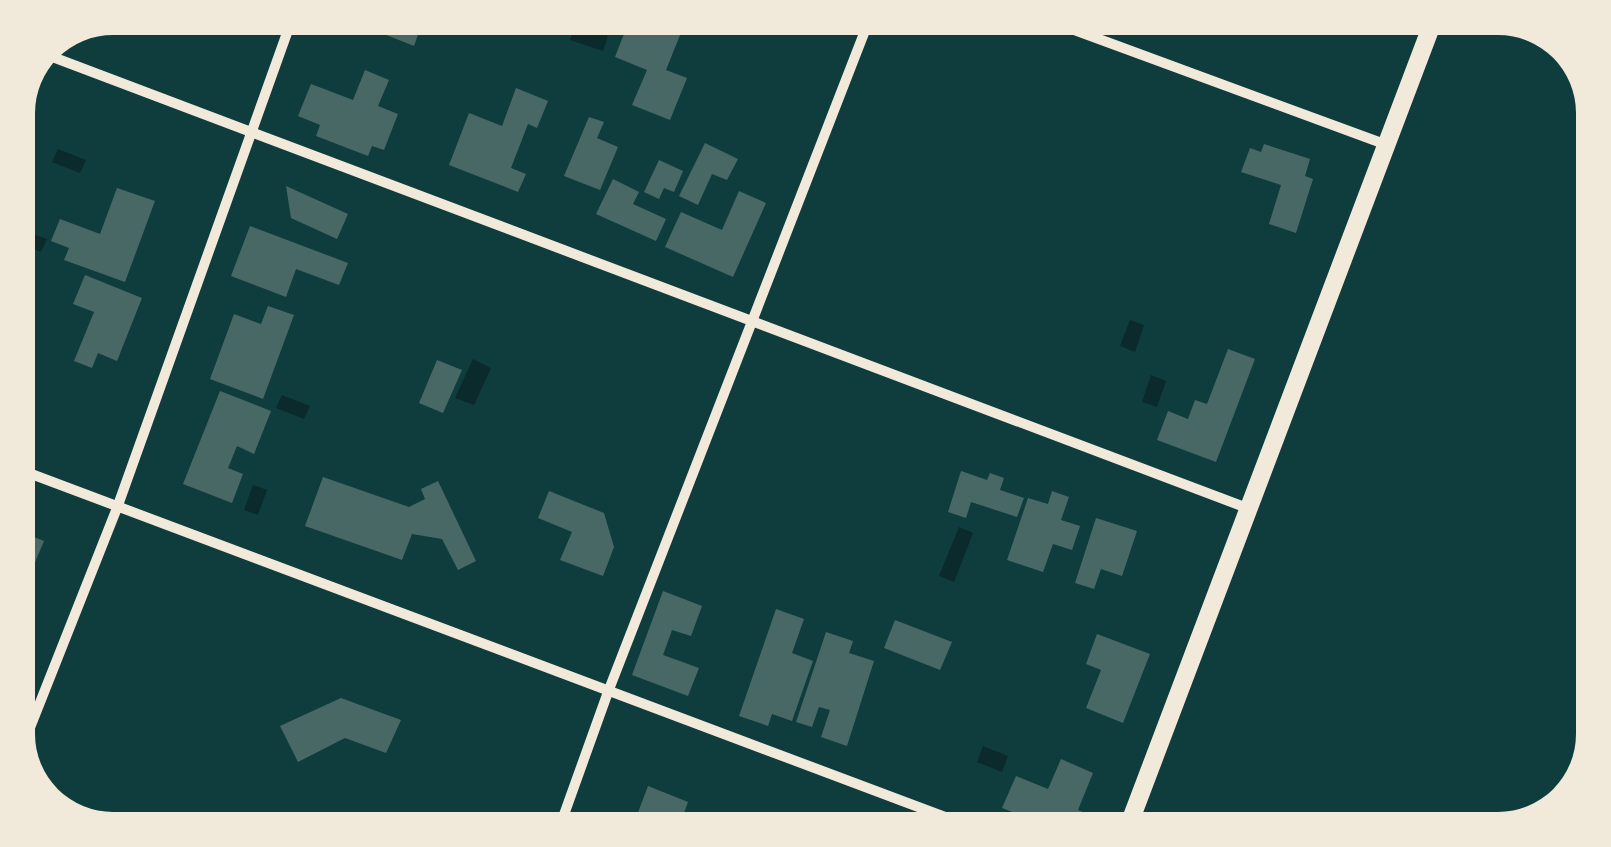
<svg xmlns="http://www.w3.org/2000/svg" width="1611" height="847" viewBox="0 0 1611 847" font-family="'Archivo Narrow',sans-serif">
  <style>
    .water { fill: #0a2a2b }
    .building { fill: #486865 }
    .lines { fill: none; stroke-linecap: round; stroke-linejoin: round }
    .minor { stroke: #f1e9da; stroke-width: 10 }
    .tertiary { stroke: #f1e9da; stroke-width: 18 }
  </style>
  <rect width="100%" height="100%" fill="#0f3d3e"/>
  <path class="water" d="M576 24 608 36 603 51 570 40Z
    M58 149 86 160 80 173 52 162Z
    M18 229 47 239 41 252 18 243Z
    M1130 320 1144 325 1135 352 1120 346Z
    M473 359 491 368 474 405 455 398Z
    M1151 375 1166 381 1157 407 1142 402Z
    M282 395 310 406 304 419 276 408Z
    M253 485 267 490 258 515 244 510Z
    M959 527 973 533 954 582 939 576Z
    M983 746 1008 756 1002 772 977 762Z"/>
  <path class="building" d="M346 19 405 20 421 26 414 46Z
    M629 21H658L682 30 666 70 687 78 670 120 632 105 647 70 615 57Z
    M365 70 389 80 378 106 398 114 384 150 372 146 368 156 316 136 320 125 298 116 311 84 353 100Z
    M516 88 548 101 537 128 528 124 511 168 526 174 518 192 449 165 469 113 502 126Z
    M589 117 604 122 597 138 618 147 600 190 564 176Z
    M705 143 738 159 727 180 712 174 698 205 679 196Z
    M1264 144 1310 159 1305 176 1313 179 1296 233 1269 224 1281 185 1241 172 1250 148 1261 152Z
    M659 160 683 171 674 192 664 188 659 199 644 192Z
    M613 179 639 192 633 204 666 219 656 241 596 214Z
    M286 186 348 214 337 239 291 218Z
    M117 188 155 201 125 282 64 260 69 248 51 241 60 219 100 234Z
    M739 191 766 203 733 277 665 247 681 212 722 230Z
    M250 226 348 263 339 285 296 269 286 297 231 276Z
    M85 275 142 298 117 361 98 353 92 368 74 361 94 312 73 304Z
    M268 306 294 315 263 399 210 379 234 314 261 324Z
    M1228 349 1255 359 1216 462 1157 440 1168 411 1188 419 1195 400 1207 404Z
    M437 360 462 370 443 413 419 403Z
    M220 391 271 411 254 454 237 446 228 468 243 474 232 503 183 484Z
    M961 471 987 480 990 473 1004 478 1000 490 1024 498 1017 517 971 502 966 518 948 512Z
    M323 477 409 507 425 499 421 489 438 481 476 561 458 570 442 539 412 534 402 560 305 526Z
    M549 491 604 513 614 547 603 576 560 560 572 532 538 518Z
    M1052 491 1069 497 1061 520 1080 526 1072 550 1053 544 1043 572 1007 560 1028 498 1048 504Z
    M18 513 30 519 24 533 44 541 25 586 18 583Z
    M1096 518 1137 531 1122 576 1101 569 1094 589 1075 583Z
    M663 591 702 606 691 636 672 630 663 655 699 668 688 696 632 675Z
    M776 609 804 619 792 653 813 661 792 721 772 714 768 726 739 716Z
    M895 620 952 642 940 670 884 648Z
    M826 632 853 641 849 653 874 661 847 746 821 737 830 710 819 707 812 727 796 722Z
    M1097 634 1150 654 1123 723 1086 708 1101 670 1086 664Z
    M341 698 401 720 386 753 345 738 298 762 280 726Z
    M1061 759 1093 773 1078 810 1100 819 1097 827 1048 826 1002 808 1016 776 1048 789Z
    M648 786 688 802 680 824 634 823Z"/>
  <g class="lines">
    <path class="minor" d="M1058 24 1387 145
      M42 53 1247 508
      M18 469 969 826
      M22 748 117 508 292 19
      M561 823 608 692 868 23"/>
    <path class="tertiary" d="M1128 827 1431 27"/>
  </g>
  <path d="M0 0H1611V847H0ZM113 35H1498A78 78 0 0 1 1576 113V734A78 78 0 0 1 1498 812H113A78 78 0 0 1 35 734V113A78 78 0 0 1 113 35Z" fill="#f1e9da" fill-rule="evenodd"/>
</svg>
